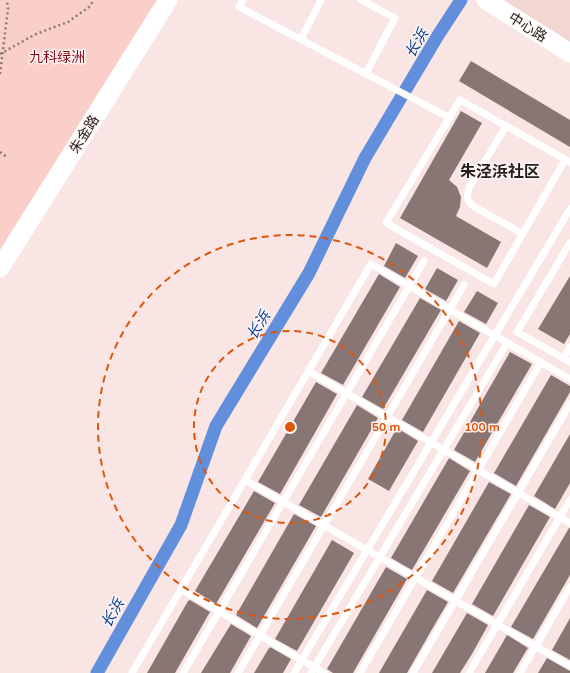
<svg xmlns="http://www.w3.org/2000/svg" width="570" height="673" viewBox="0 0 570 673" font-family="Mulish,'Noto Sans SC',sans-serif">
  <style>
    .built { fill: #f2d6d2 }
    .green { fill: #facfca }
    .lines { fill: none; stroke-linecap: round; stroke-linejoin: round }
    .canal { stroke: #628fdc; stroke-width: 13 }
    .building { fill: #887674 }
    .path { stroke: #887b7a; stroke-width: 2.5; stroke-dasharray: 2 3; stroke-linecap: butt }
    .service { stroke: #fff; stroke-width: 7 }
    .tertiary { stroke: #fff; stroke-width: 19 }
    .ring { fill: none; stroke: #de560d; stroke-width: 2; stroke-dasharray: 7 5 }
    .labels { text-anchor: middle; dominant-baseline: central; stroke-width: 3; stroke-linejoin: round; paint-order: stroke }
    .street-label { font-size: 14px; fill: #251d1d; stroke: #fef6f5 }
    .park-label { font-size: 14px; fill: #870713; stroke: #fef6f5 }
    .water-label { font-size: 15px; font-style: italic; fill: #073e97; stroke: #fef6f5 }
    .quarter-label { font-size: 16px; font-weight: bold; fill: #251d1d; stroke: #fef6f5 }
    .centre { fill: #de560d; stroke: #fef6f5; stroke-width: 2 }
    .ring-label { font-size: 12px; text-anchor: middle; font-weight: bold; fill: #de560d; stroke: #fef6f5; stroke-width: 3; stroke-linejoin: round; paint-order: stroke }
  </style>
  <rect width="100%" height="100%" fill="#f9e5e3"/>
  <path class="built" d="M493 0H570V49Z"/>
  <path class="green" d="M0 0H160L0 253Z"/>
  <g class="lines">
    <path class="canal" d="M97 673 181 525 216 426 309 273 365 158 437 37 461 0"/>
  </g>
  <path class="building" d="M471 61 570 120V147L459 81Z
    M461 111 482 123 449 180 457 187 461 197 460 207 456 216 501 242 487 268 400 218Z
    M396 243 418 256 405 278 384 266Z
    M437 268 458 280 446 301 425 289Z
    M379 274 400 287 343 385 321 373Z
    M570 276V334L564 344 538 329Z
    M477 291 498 303 486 324 464 312Z
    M420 298 441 310 383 409 362 397Z
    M459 321 480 333 423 432 402 420Z
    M510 352 532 364 475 462 454 450Z
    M551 375 570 386V392L516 486 494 473Z
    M316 382 337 394 280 494 258 482Z
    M357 405 378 418 321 517 299 505Z
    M397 428 418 441 389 491 368 479Z
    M570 434V483L555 509 534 496Z
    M449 458 470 471 412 570 391 558Z
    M489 482 511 494 453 593 432 581Z
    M254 491 275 503 216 604 195 591Z
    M529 505 550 517 493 616 472 604Z
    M294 514 316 526 257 628 236 615Z
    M569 528H570V575L533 639 511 627Z
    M332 540 354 553 297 651 275 639Z
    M386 567 407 579 353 673H333L327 669Z
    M427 590 448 602 431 631 407 673H379Z
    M190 600 210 612 175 673H147L188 601Z
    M467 613 488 625 472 654 460 673H432Z
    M570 618V660L552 650Z
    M231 624 251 636 230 673H201Z
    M507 635 528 648 526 651 513 673H485Z
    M270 647 291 659 283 673H254L269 648V649Z
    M547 658 570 671V673H538Z"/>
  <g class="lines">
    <path class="path" d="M0 54 36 34 68 22 89 7 94 0
      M0 74 8 9 7 0
      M0 152 8 158"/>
    <path class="service" d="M243 0 239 7 450 118
      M361 0 395 18 366 73
      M301 39 321 0
      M506 126 469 188C466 197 467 200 473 206L523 234
      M565 160 494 284 386 223 460 100 570 162
      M570 243 517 332 570 362
      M564 358 570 347
      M308 371 570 523
      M245 480 570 666
      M181 589 324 673
      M132 673 371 264 570 379
      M183 673 424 261
      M238 673 464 285
      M294 673 570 209
      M311 673 507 343
      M360 673 541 362
      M413 673 570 404
      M469 673 570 500
      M520 673 570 587"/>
    <path class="tertiary" d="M486 0 570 53
      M0 268 168 0"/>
  </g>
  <g class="ring">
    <circle cx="290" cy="427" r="96"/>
    <circle cx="290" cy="427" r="192"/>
  </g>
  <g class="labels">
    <g class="street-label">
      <text transform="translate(528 27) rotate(32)">中心路</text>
      <text transform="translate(84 134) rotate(-58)">朱金路</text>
    </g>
    <g class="park-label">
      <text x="57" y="57">九科绿洲</text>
    </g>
    <g class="water-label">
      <text transform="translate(416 43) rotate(-59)">长浜</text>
      <text transform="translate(258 325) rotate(-58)">长浜</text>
      <text transform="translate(112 613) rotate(-60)">长浜</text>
    </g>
    <g class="quarter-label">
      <text x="500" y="171">朱泾浜社区</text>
    </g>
  </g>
  <circle cx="290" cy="427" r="6" class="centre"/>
  <g class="ring-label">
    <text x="386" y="431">50 m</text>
    <text x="482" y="431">100 m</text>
  </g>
</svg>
